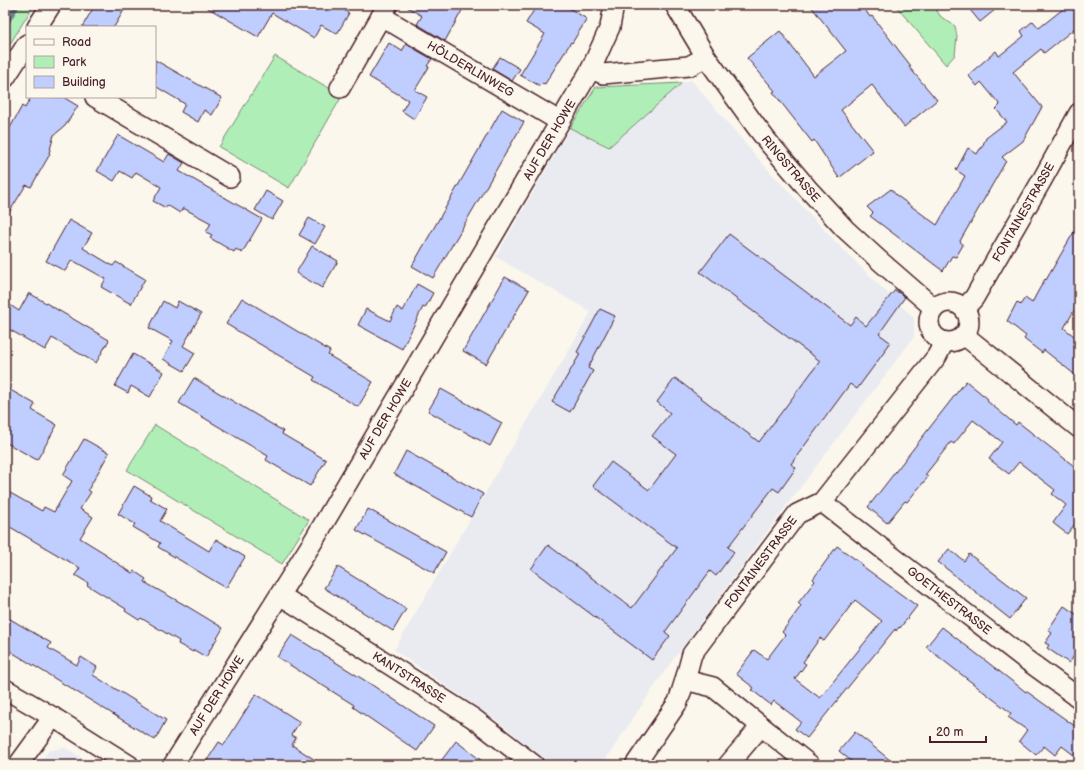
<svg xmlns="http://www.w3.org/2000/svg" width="1084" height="770" viewBox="0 0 1084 770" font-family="'Balsamiq Sans',sans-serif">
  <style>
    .built { fill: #e9ebf1 }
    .green { fill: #afefb7; stroke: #7c8771 }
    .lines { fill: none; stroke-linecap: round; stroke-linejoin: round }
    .stream { stroke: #688790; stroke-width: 5.5 }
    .building { fill: #bfcefe; stroke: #4a1f2b; fill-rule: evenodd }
    .minor-casing { stroke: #4a1f2b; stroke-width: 22 }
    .minor { stroke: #fbf7ec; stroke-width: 19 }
    .labels { text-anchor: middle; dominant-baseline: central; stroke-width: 3; stroke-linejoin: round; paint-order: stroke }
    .street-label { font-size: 12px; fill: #4a1f2b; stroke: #fbf7ec }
  </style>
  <rect width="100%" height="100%" fill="#fbf7ec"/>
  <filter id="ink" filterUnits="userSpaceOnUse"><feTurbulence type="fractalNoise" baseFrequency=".025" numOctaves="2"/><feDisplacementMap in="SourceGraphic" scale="8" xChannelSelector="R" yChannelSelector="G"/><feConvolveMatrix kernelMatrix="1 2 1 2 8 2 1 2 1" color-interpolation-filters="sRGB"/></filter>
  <g filter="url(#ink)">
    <path class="built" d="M691 80 761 162 833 239 872 278 914 318V337L787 505 662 675 602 765H552L496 720 394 650 591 312 496 257 570 128 609 147 682 83Z
      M64 747 94 765H38L48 751Z"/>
    <path class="green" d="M5 5H34L5 52Z
      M895 5H933L941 17 955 26 957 36 955 55 946 65Z
      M275 56 342 96 289 188 219 147Z
      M682 83 609 147 570 128 596 87Z
      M155 425 309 520 282 564 127 470Z"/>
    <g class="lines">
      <path class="stream" d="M5 25 17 5"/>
    </g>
    <path class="building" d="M95 5H127L114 27H82Z
      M203 5H335L349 13 337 34 321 25 314 38 272 13 258 37Z
      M404 5H465L445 41 417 24 422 16Z
      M537 5H564L587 19 572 43 571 42 545 84 543 83 540 86 520 75 545 34 526 23Z
      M810 5H862L870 17 872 16 911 66 909 67 937 100 904 127 872 85 841 110 873 151 839 178 814 140 812 142 773 92 775 91 747 58 780 31 814 76 846 51Z
      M966 5H1001L980 22Z
      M1068 5H1079V25L1044 53 1041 49 1013 72 1042 107 1023 141 1002 157 1006 161 960 241 963 245 956 257 952 256 943 271 870 216 873 213 867 207 891 189 896 195 937 225 965 176 956 170 968 148 977 154 980 149H981L986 138 1007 122 996 109 1000 105 981 82 977 86 968 75 996 51 999 56 1024 36 1021 31 1033 21 1039 28Z
      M389 43 402 51 406 44 432 59 427 66 429 67 415 90 427 97 414 119 402 111 408 100 369 77Z
      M500 57 520 69 512 81 492 69Z
      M155 60 222 98 212 115 204 110 198 122 181 112 185 104 155 86Z
      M31 97H63L78 106 65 126 54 135 49 153 50 154 31 187 26 185 5 219V137L22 106 25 108Z
      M502 109 524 122 433 278 412 266Z
      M118 135 164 162 169 154 184 163 179 171 262 219 242 253 236 249 234 252 210 238 212 235 206 232 211 223 183 208 180 213 167 205 166 208 153 201 161 187 136 172 132 178 120 171 114 181 97 171Z
      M266 191 283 201 272 220 255 210Z
      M309 218 325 227 315 244 299 235Z
      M69 220 92 233 83 248 113 266 116 262 145 279 131 304 101 287 106 279 72 260 65 271 46 261Z
      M1079 223V302L1064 328 1079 340V378L1044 350 1042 353 1024 339 1026 336 1007 321 1017 302 1020 305 1025 298 1032 303 1036 295 1045 279 1046 280Z
      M729 234 850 325 856 317 866 326 895 290 905 297 879 334 890 342 884 350 885 351 857 389 850 384 791 464 796 468 779 492 773 488 728 547 734 552 716 576 710 571 665 632 670 636 652 660 531 569 548 545 632 608 677 548 593 486 611 462 649 490 676 454 652 436 670 413 657 402 675 378 759 442 820 361 700 272Z
      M312 246 338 261 322 288 296 273Z
      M505 277 529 290 486 364 463 351Z
      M417 284 433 293 425 308 423 307 402 349 358 325 366 309 390 321 397 307 403 311Z
      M29 293 109 340 96 363 52 338 45 350 5 327V313L10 305 19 311Z
      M242 298 330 351 328 355 373 382 358 407 313 380 315 377 226 324Z
      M163 301 175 308 178 301 201 314 183 346 195 353 184 371 163 359 173 341 149 328Z
      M600 309 615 316 588 368 593 371 570 412 552 402 580 354 577 352Z
      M133 354 164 372 150 397 131 386 128 393 115 386Z
      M194 378 283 431 282 434 326 460 310 486 266 460 268 456 179 403Z
      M966 381 988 399 987 401 1016 425 1018 422 1079 470V519L1067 534 1053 523 1066 505 1052 494 1055 490 1019 462 1009 474 989 459 1002 442 973 420 954 444 951 442 925 475 928 477 907 502 905 501 887 523 868 507Z
      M5 387 35 404 32 410 57 425 37 460 5 442Z
      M441 389 502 423 490 446 428 411Z
      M84 439 109 453 88 490 91 492 80 509 93 517 80 538 106 554 105 555 132 573 134 571 146 579 144 582 185 605 223 628 206 657 194 650 193 652 178 644 179 641 141 618 139 620 125 611 126 609 87 585 88 583 75 575 80 568 5 524V490L42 511 44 507 54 512 72 481 63 475Z
      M406 451 483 494 471 517 394 474Z
      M134 486 151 496 150 499 167 509 160 521 209 551 216 539 245 557 226 588 158 547 160 543 133 527 135 524 118 514Z
      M368 509 446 552 434 573 356 530Z
      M837 546 862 564 861 565 917 606 900 628 899 627 896 631 895 629 807 738 795 729 801 722 774 701 771 705 752 690 754 688 736 674 754 650 767 659 785 635 782 632 801 606 798 603 815 581 813 579ZM855 600 882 621 820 698 795 679 806 664 803 662 820 638 824 641Z
      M949 549 964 561 969 554 1026 598 1010 619 938 562Z
      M338 567 406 609 393 631 324 588Z
      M1064 606 1079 616V649L1069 663 1047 648 1049 645 1045 643 1052 633 1048 630Z
      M5 616 51 643 48 648 77 665 81 657 97 667 93 675 166 720 155 740 5 648Z
      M942 627 1026 692V691L1079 729V759L1062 746 1055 755 1044 746 1036 755 1019 741 1027 730 1008 717 1011 713 926 647Z
      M292 635 369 683 434 726 417 751 353 707 354 705 277 657Z
      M256 694 300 722 291 735 296 738 292 745 323 765H204L219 742 224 745Z
      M855 732 869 743 896 765H856L839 751Z
      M456 741 487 765H438Z"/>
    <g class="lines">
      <g class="minor-casing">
        <g id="minor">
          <path id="s1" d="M675 5 706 57 755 125 768 142 808 189 845 229 880 261 934 308"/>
          <path id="s2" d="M381 16 559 121"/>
          <path d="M37 27 51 5"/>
          <path d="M591 69 603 74 689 66 706 57"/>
          <path d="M5 78 27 44"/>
          <path d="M340 88 387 6"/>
          <path d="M95 97 230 177"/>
          <circle cx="949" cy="322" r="20"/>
          <path id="s3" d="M964 309 974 298 1042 180 1079 113"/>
          <path d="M964 335 1079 428"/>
          <path id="s4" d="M822 502 1021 656 1079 698"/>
          <path id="s5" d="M280 595 473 718 534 765"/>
          <path d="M685 680 713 687 761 726 810 765"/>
          <path d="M5 689 53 717 129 765"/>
          <path d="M18 765 53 717"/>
          <path id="s6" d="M173 765 314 540 591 69 610 27 614 5"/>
          <path id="s7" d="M635 765 678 702 685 680 692 654 797 514 822 502 937 356 944 342"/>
          <path d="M728 765 761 726"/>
        </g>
      </g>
      <use href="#minor" class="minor"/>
    </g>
  </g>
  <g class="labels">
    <g class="street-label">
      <text stroke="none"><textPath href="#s2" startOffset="104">HÖLDERLINWEG</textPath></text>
      <text stroke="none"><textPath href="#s6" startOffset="730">AUF DER HOWE</textPath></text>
      <text stroke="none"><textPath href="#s1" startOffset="201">RINGSTRASSE</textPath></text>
      <text stroke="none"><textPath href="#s3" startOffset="114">FONTAINESTRASSE</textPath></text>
      <text stroke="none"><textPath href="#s6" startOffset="406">AUF DER HOWE</textPath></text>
      <text stroke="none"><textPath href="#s7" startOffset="241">FONTAINESTRASSE</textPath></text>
      <text stroke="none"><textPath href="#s4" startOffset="161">GOETHESTRASSE</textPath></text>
      <text stroke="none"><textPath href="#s5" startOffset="153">KANTSTRASSE</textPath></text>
      <text stroke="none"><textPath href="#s6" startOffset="82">AUF DER HOWE</textPath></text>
    </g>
  </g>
  <rect width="1084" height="770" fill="none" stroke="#fbf7ec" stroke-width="20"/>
  <rect x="10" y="10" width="1064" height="750" fill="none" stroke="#4a1f2b" stroke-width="1.5" filter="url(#ink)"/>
  <rect x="26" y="26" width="130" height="72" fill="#fbf7ec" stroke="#b4a19f"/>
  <rect x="34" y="39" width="20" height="6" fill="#fbf7ec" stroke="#b4a19f"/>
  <text x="62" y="46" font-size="12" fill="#4a1f2b">Road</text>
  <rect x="34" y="56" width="20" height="12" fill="#afefb7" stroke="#b4a19f"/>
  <text x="62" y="66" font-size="12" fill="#4a1f2b">Park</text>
  <rect x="34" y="76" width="20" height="12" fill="#bfcefe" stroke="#b4a19f"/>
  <text x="62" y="86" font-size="12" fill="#4a1f2b">Building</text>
  <path d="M930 736v6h56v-6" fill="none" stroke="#4a1f2b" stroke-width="2"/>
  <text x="936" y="736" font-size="12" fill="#4a1f2b" stroke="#fbf7ec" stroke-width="3" paint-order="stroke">20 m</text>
</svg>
